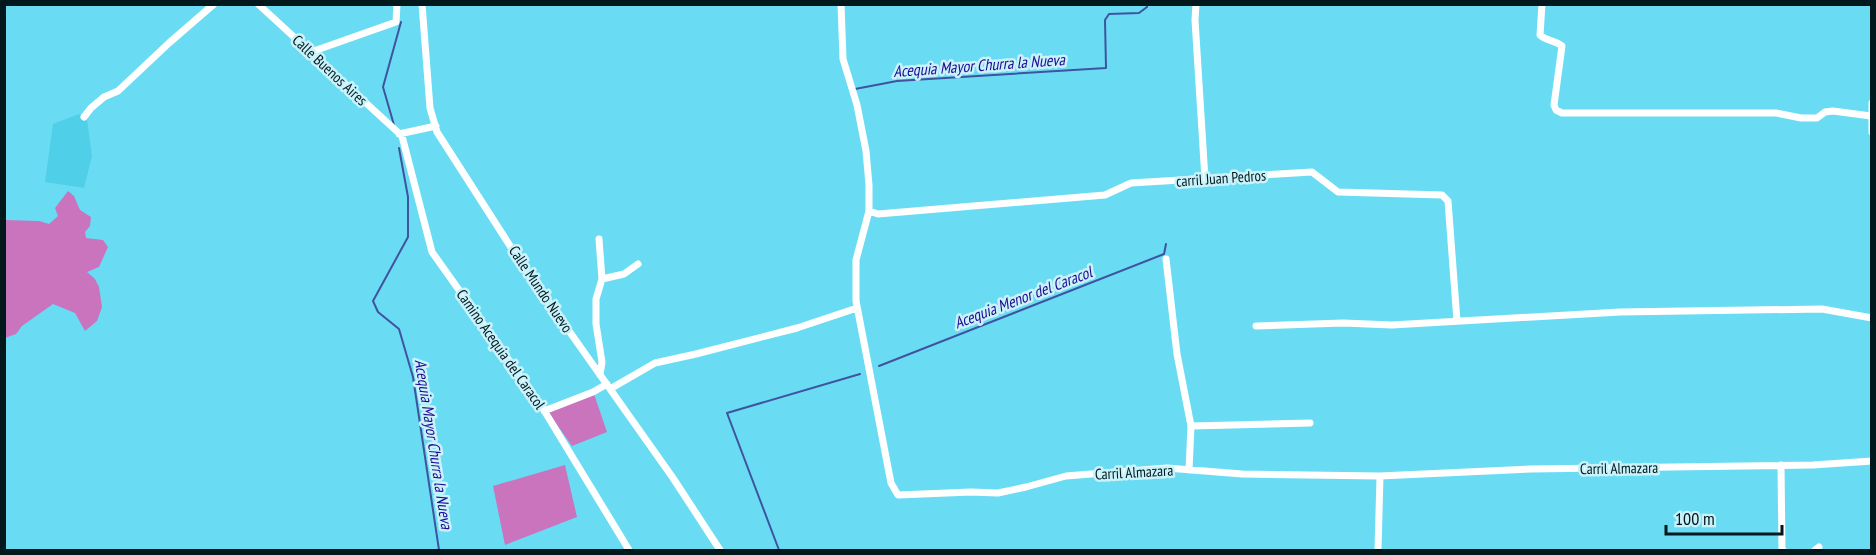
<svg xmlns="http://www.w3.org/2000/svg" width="1876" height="555" viewBox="0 0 1876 555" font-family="'PT Sans Narrow',sans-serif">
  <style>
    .built { fill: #4fcfe8 }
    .green { fill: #c974bd }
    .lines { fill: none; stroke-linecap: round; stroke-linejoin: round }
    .stream { stroke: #3f539f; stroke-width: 2 }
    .minor { stroke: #fff; stroke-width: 7 }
    .labels { text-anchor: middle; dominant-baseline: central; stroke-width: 5; stroke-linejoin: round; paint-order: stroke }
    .street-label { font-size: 15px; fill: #01181d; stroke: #caf2fb }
    .water-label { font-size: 16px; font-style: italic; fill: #1e0a93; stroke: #caf2fb }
  </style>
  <rect width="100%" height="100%" fill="#69dcf3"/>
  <path class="built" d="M79 114 87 120 92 156 84 188 45 182 53 124Z"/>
  <path class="green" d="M68 191 74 196 80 210 91 217 90 226 85 232 86 238 103 240 108 247 99 267 87 272 95 279 99 287 102 307 97 321 85 331 75 313 53 304 22 326 16 334 5 338V220L39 221 49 224 58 216 55 208Z
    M594 394 607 432 572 446 548 412Z
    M565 465 577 517 505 545 493 486Z"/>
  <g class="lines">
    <path class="stream" d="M855 89 897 81 1106 68 1105 20 1109 14 1139 13 1147 7V4
      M394 125 383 87 401 22
      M399 148 408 197V237L373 301 378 312 399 329 413 377 439 550
      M879 366 1164 254 1166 244
      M779 550 727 413 860 374"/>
    <path class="minor" d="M258 4 402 136 432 252 542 407 629 550
      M422 4 430 108 437 132 521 263 673 478 720 550
      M841 4 843 59 857 105 866 151 869 185V211L856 260V301L891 483 898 495 971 492 998 493 1026 487 1066 476 1167 468 1242 474 1380 476 1531 469 1813 465 1872 461
      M1196 4 1195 20 1205 179
      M1542 4 1540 35C1546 41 1555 40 1562 46L1554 105 1556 110 1562 113H1776L1801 118H1817L1825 112 1833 111 1871 116
      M311 52 396 22 397 4
      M1872 103V132
      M84 117 91 108 104 97 118 91 169 43 214 4
      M399 134 436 126
      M869 211 878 214 1105 195 1131 183 1312 172 1338 192 1442 195 1448 201 1457 321
      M599 239 602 279 596 299V324L602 362 600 375
      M1166 259 1177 354 1191 426 1189 470
      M602 279 624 274 638 264
      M1256 326 1343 323 1392 325 1620 312 1822 309 1872 318
      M610 389 655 363 696 354 797 328 857 308
      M544 411 593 392 607 384
      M1191 426 1310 423
      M1781 465 1782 550H1783
      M1378 550 1380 476
      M1815 550 1819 547"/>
  </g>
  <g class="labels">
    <g class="street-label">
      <text transform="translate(330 70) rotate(43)">Calle Buenos Aires</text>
      <text transform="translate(1221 178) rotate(-4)">carril Juan Pedros</text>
      <text transform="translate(541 289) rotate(56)">Calle Mundo Nuevo</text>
      <text transform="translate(501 349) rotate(55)">Camino Acequia del Caracol</text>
      <text transform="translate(1619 468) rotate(-1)">Carril Almazara</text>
      <text transform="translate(1134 472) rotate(-3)">Carril Almazara</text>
    </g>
    <g class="water-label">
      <text transform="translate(979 65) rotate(-4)">Acequia Mayor Churra la Nueva</text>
      <text transform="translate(1023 297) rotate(-21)">Acequia Menor del Caracol</text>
      <text transform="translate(434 444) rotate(81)">Acequia Mayor Churra la Nueva</text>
    </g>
  </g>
  <rect width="1876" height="555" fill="none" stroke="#01181d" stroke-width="12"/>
  <path d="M1666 525v9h116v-9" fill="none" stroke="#01181d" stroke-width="3"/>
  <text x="1675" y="525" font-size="18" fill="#01181d" stroke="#caf2fb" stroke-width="4.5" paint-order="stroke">100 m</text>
</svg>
